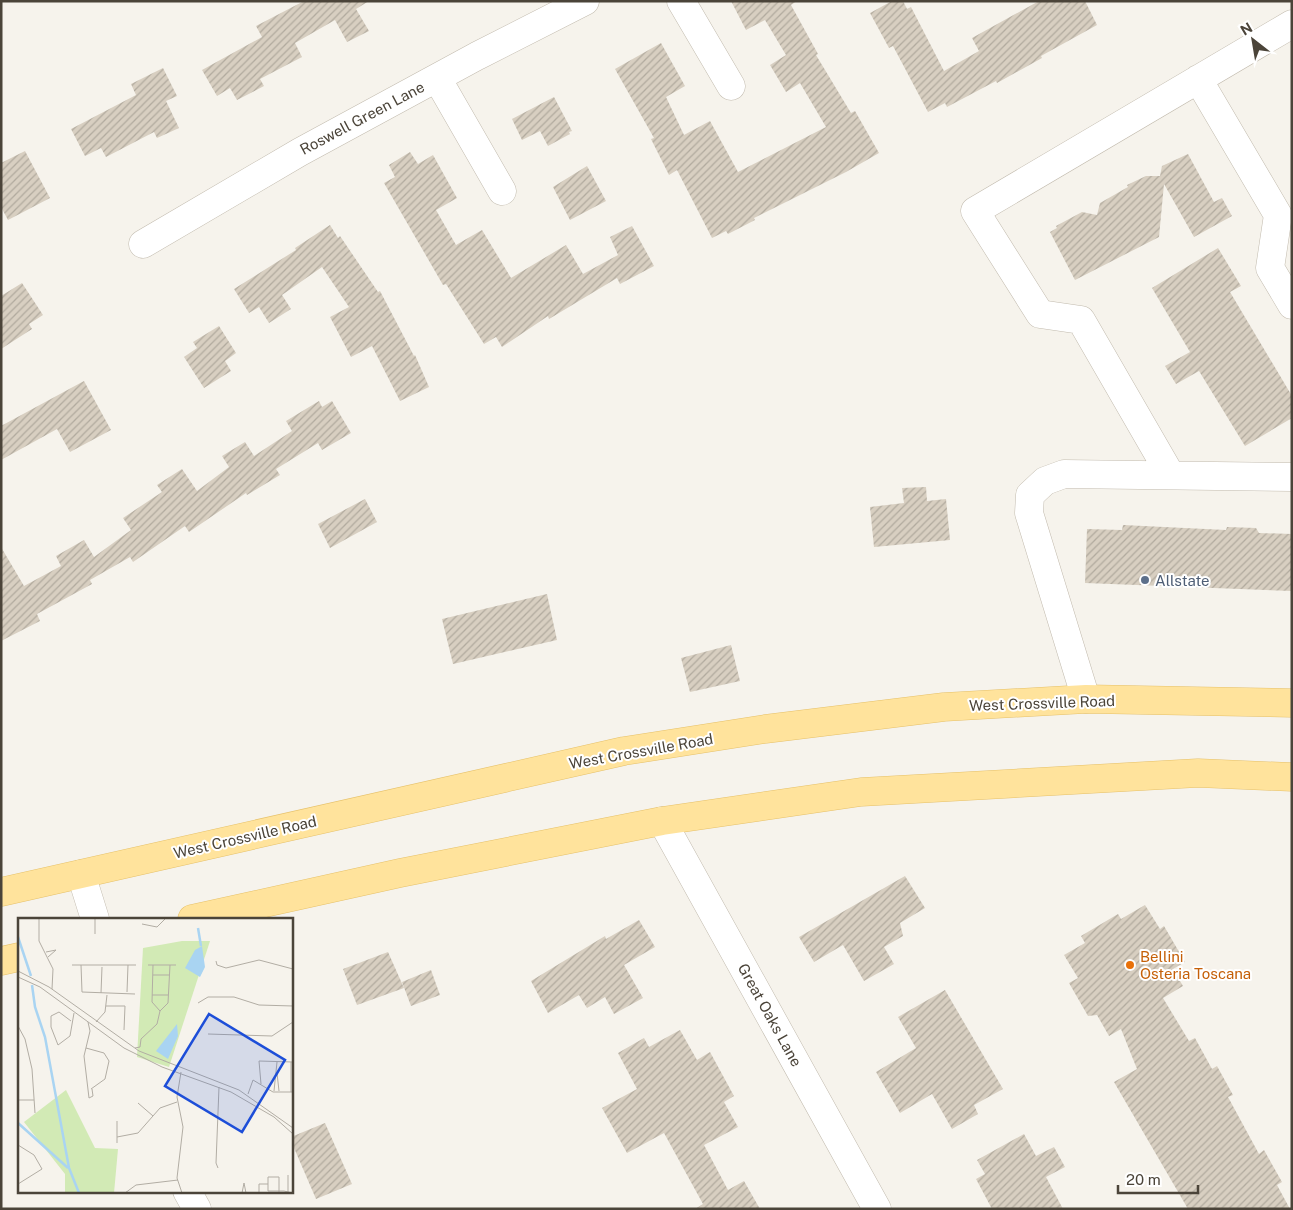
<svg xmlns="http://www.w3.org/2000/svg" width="1293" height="1210" viewBox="0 0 1293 1210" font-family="'Public Sans',sans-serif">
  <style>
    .building { fill: url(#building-hatch) }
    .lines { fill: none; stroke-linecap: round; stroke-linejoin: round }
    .minor-casing { stroke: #c2bbae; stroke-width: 29 }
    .primary-casing { stroke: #e6c16a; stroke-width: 29 }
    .minor { stroke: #fff; stroke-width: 28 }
    .primary { stroke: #ffe39c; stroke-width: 28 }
    .service-dot { fill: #5c6f8a; stroke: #fff; stroke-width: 2 }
    .food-dot { fill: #e8710a; stroke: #fff; stroke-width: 2 }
    .labels { text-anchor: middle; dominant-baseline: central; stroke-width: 4; stroke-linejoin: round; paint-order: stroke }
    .street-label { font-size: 15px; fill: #4b4439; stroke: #fff }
    .service-label { font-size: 15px; fill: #4e5e75; stroke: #fff; text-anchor: start }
    .food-label { font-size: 15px; fill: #c56008; stroke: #fff; text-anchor: start }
    .inset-river { fill: none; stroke: #a9d4f2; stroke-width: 2.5 }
    .inset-road { fill: none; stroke: #b2ada4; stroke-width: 1 }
    .view { fill: #1d4ed8; fill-opacity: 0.15; stroke: #1d4ed8; stroke-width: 2.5 }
    .inset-edge { fill: none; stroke: #4b4439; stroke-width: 2.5 }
  </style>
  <defs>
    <pattern id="building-hatch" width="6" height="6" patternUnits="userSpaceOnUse" patternTransform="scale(1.25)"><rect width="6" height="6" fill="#d8cfc1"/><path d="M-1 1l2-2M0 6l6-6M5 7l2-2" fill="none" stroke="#b1aa9e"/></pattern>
  </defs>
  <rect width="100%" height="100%" fill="#f6f3ec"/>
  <path class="building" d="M304 1H369L356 9 369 31 347 42 335 20 295 43 302 57 260 79 264 86 237 100 230 88 217 96 202 70 262 37 256 26Z
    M731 1H797L791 5 818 54 816 55 851 113 855 111 879 153 846 172 754 218 755 220 728 234 726 231 712 238 677 170 669 175 651 139 654 138 615 69 661 43 685 86 666 97 684 135 710 121 738 172 826 127 800 83 786 92 770 65 786 55 765 20 746 30Z
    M892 1H903L907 9 911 7 944 71 979 51 972 38 1039 1H1085L1097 25 1041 56 1042 58 997 83 996 81 947 107 945 103 928 112 893 46 889 48 870 13Z
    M163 68 177 96 166 101 179 128 157 138 154 132 106 157 101 148 85 156 71 129 136 95 131 84Z
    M554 97 572 131 569 132 570 134 548 146 540 131 522 140 512 119Z
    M25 151 50 198 8 220 1 207V163Z
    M410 152 418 164 433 155 457 198 436 210 456 245 482 230 511 278 566 245 583 274 618 255 610 237 632 226 654 266 620 284 617 278 549 319 548 316 502 347 496 337 484 344 446 284 443 285 384 183 395 177 389 165Z
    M1188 154 1214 202 1222 198 1232 216 1194 237 1164 184 1159 237 1075 280 1050 232 1057 228 1056 226 1082 212 1097 215 1100 203 1128 187 1127 185 1146 176H1160L1162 166Z
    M587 166 606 201 570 220 553 187Z
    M330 225 338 238 340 236 378 292 380 291 414 356 415 355 429 387 400 401 372 346 351 357 330 317 349 307 322 267 282 295 291 309 269 323 259 307 249 313 234 289 296 250 295 248Z
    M1218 248 1241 286 1230 292 1292 396V418L1245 446 1199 371 1176 384 1165 366 1190 352 1152 288Z
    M22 283 43 315 29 324 32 329 1 349V296Z
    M219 326 236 353 225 361 231 371 204 388 184 357 197 348 193 342Z
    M84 381 111 430 70 452 57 429 1 460V426Z
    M319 401 322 407 332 401 351 433 322 450 318 443 276 469 280 475 247 495 246 493 189 532 185 526 133 562 130 557 90 580 92 584 37 614 40 621 1 641V547L24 586 61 566 56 556 84 540 94 557 131 530 123 518 162 492 157 485 182 469 197 491 229 467 222 456 245 442 254 456 292 431 286 421Z
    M926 487 927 501 946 499 950 540 874 547 870 507 904 503 902 488Z
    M365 499 377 522 330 548 318 524Z
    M1123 525 1226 530 1227 527 1256 528 1259 533 1292 534V591L1085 583 1087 529 1122 530Z
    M547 594 557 640 453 664 442 619Z
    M731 645 740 681 690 692 681 658Z
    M905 876 925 908 900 923 903 936 884 947 894 964 864 981 843 945 814 962 799 937Z
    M1145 905 1160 929 1164 926 1185 962 1173 969 1183 986 1163 998 1189 1041 1195 1038 1212 1069 1217 1066 1233 1095 1228 1097 1259 1154 1264 1150 1282 1182 1277 1185 1290 1209H1188L1114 1082 1137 1069 1121 1029 1109 1036 1097 1015 1088 1016 1069 983 1078 978 1064 955 1085 943 1081 936 1118 914 1121 919Z
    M639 920 655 947 624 965 643 998 614 1014 605 997 587 1008 579 995 548 1013 531 981 605 936 606 939Z
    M388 952 404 988 357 1005 343 969Z
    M431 970 440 995 411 1006 402 982Z
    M945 990 1003 1089 974 1105 978 1114 952 1129 932 1094 900 1113 876 1072 916 1048 898 1017Z
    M680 1030 697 1060 710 1052 734 1096 724 1102 738 1127 704 1145 728 1190 744 1181 760 1209H695L703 1204 664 1133 627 1153 602 1108 637 1089 618 1053 644 1038 649 1047Z
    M325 1123 352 1184 316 1199 291 1141V1137Z
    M1024 1134 1036 1156 1054 1147 1065 1167 1046 1177 1063 1209H992L976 1179 985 1174 977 1160Z"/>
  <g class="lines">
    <g class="minor-casing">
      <path id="minor" d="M681 1 731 86
        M437 78 502 191
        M1198 79 1278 215 1270 268 1292 305
        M143 244 300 152 477 56 585 1
        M1170 474 1081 320 1040 314 975 211 1292 24
        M1086 699 1029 513 1030 495 1045 481 1064 474 1292 477
        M662 821 877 1209
        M81 874 95 919
        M187 1191 197 1209"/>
    </g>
    <g class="primary-casing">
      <path id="primary" d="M1 892 624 751 765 729 944 707 1086 699 1292 703
        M192 919 400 873 662 821 861 792 1198 773 1292 777
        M1 961 19 957"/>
    </g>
    <use href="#minor" class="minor"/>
    <use href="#primary" class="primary"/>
  </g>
  <circle class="service-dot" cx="1145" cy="580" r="5"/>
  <circle class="food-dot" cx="1130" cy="965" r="5"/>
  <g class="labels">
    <g class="street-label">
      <text transform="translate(362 118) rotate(-28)">Roswell Green Lane</text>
      <text transform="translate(1042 703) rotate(-2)">West Crossville Road</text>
      <text transform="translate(641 751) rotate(-10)">West Crossville Road</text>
      <text transform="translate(245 837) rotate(-13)">West Crossville Road</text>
      <text transform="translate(770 1015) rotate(61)">Great Oaks Lane</text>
    </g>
    <g class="service-label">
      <text x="1155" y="580">Allstate</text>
    </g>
    <g class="food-label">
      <text x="1140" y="956">Bellini<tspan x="1140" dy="17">Osteria Toscana</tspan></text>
    </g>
  </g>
  <g transform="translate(18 918)">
    <rect width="275" height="275" fill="#f6f3ec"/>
    <path d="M48 172 77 230 100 231 96 275H47V256L6 204Z" fill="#d2eab5"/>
    <path d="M164 23H192L151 149 119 139 125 30Z" fill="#d2eab5"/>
    <path d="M184 28 187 49 182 59 167 50 177 32ZM159 106 160 118 150 141 138 133Z" fill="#a9d4f2"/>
    <path class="inset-river" d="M180 10 183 28M0 19 13 58M14 67 17 89 27 119 51 250 61 275M0 205 50 250"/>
    <path class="inset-road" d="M21 0V23L35 51 34 71M124 6 139 9 148 0M77 16V0M28 34 38 32 30 39M198 43 199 47 208 50 241 42 275 51M54 47H118M63 47 64 74 117 76M130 47H158M135 47 134 84 142 93M0 53 31 69 121 133 221 172 275 210M135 57H151M0 59 22 69 106 130 144 149 213 174 256 199 275 216M109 74 110 47M83 75 84 49M134 77H150M180 85 190 79H216L241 87 275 88M88 88H107L106 112M142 93 150 85 152 47M53 103 41 94 33 98V109L40 127 52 118 56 95M70 104 72 113 66 138 71 180 75 178 74 171M78 104 87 94 89 77M0 108 7 121 14 151 17 195M190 116 254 118 275 104M68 130 86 135 91 143 87 161 73 171M117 130 122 129 123 121 139 106 142 93M163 154 159 179 165 209 159 260 164 275M259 155 261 173M243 166 241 143 275 144M256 173 259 144M273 174V144M230 176 235 162 255 174H275M0 182H16M120 185 135 198M99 219 120 215 142 190 159 184M99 225V203M0 227 16 237 24 251 0 266M200 250 198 245 201 169M107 275 118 267 160 262M224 275 226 265 228 275M241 275V266H250M261 275V259H250V273H266L274 275M270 275V257"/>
    <path class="view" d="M191 96 267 142 224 214 147 168Z"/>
    <rect width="275" height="275" class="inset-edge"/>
  </g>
  <rect width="1293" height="1210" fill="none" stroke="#4b4439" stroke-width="5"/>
  <g transform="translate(1253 40) rotate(329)" stroke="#ffffff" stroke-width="4" paint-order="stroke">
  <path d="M0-4L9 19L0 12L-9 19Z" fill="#4b4439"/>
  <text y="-8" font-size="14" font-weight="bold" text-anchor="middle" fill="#4b4439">N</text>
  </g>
  <path d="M1118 1185v8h80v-8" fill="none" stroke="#4b4439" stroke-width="2.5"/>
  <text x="1126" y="1185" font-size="15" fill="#4b4439" stroke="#ffffff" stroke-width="4" paint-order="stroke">20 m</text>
</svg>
